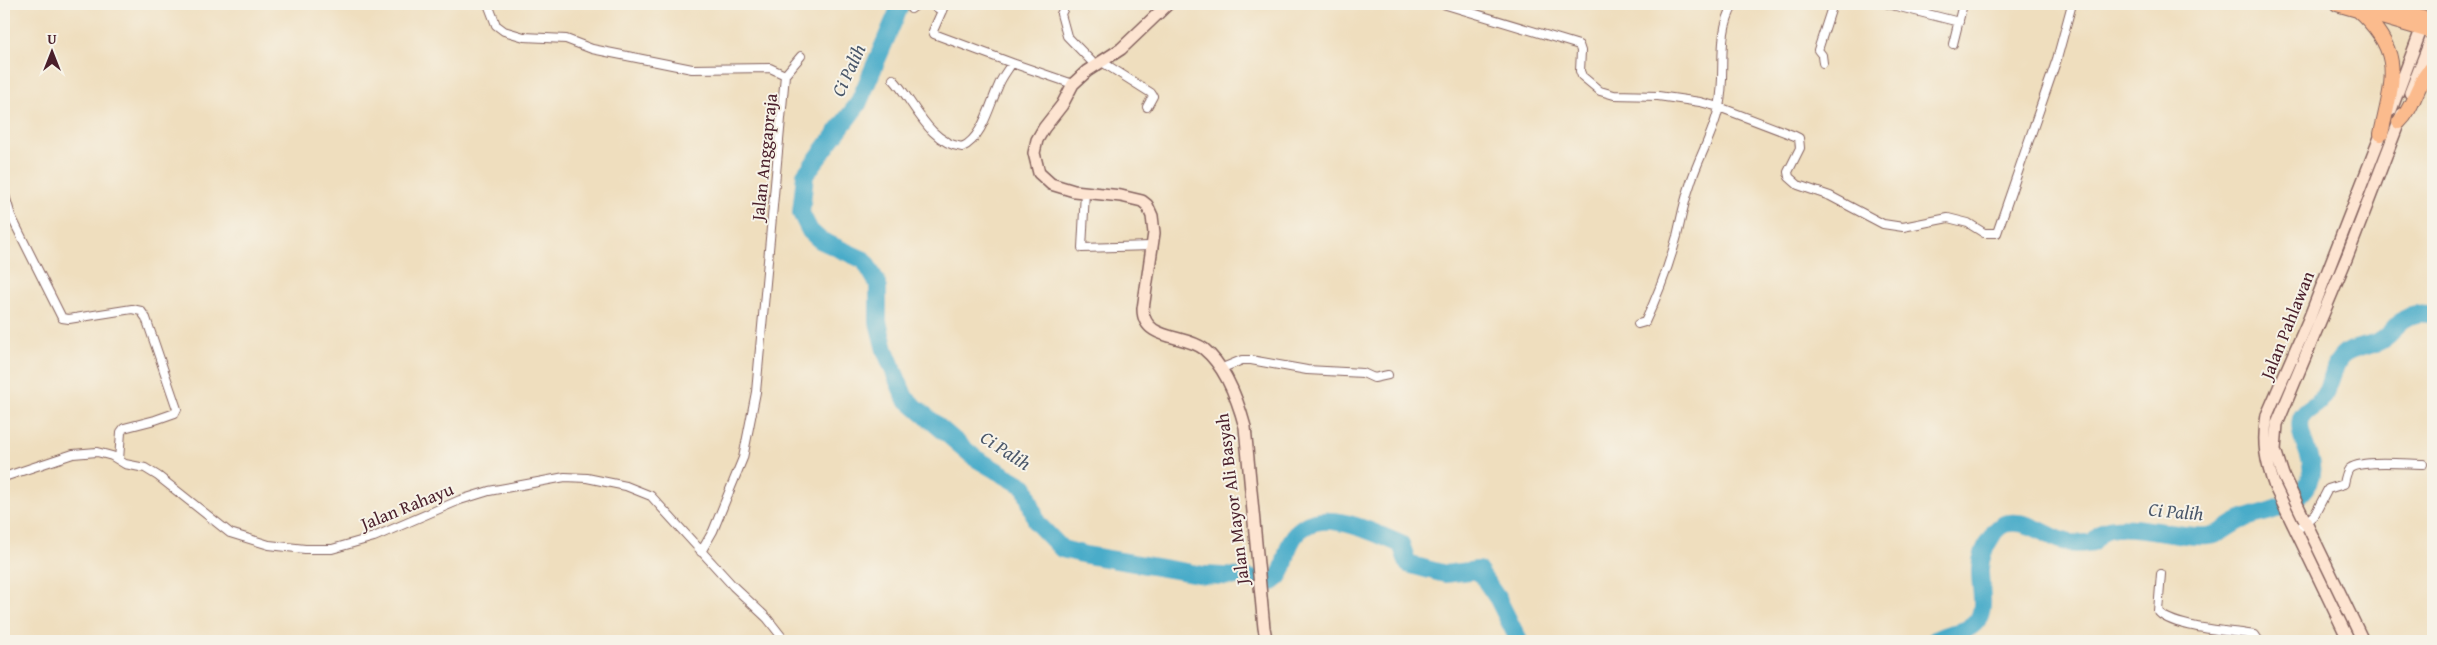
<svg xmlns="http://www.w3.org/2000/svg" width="2437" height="645" viewBox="0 0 2437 645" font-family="'Gentium Book Plus',serif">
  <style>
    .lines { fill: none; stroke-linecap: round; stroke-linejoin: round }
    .river { stroke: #4aacc9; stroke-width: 18 }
    .street-casing { stroke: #84625e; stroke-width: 10 }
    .secondary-casing { stroke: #84625e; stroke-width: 14 }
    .highway-casing { stroke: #84625e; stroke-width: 16 }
    .street { stroke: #fff; stroke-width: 8 }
    .secondary { stroke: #fde4d1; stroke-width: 11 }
    .highway { stroke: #fbbb8d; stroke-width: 14 }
    .labels { text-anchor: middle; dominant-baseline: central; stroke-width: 4; stroke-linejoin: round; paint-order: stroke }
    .street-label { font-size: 18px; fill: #4a1f2b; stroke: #f7f3e8 }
    .water-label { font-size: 19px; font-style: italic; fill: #4a576a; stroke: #f7f3e8 }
  </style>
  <rect width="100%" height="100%" fill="#f7f3e8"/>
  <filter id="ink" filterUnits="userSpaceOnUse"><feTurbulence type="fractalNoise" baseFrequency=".02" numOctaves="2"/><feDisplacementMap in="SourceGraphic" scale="10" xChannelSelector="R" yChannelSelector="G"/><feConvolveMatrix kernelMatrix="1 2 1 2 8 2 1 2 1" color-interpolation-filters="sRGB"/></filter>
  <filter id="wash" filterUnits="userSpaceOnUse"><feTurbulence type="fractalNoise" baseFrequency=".0096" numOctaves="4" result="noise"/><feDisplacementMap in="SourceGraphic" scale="20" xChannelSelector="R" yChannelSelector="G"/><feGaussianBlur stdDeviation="1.12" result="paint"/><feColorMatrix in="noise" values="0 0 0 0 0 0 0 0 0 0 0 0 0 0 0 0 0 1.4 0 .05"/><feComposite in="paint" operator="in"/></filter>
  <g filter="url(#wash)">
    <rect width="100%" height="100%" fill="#efdebe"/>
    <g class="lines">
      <path class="river" d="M901 4 858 104 805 175 801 213 810 231 820 240 864 260 878 284V322L885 350 905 398 975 458 1025 487 1037 523 1062 549 1086 555 1204 575 1240 577 1273 582C1286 571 1284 559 1290 544 1310 499 1369 531 1401 544L1408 564 1445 574 1478 570 1498 599 1519 641
        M1934 641C1948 630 1965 636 1977 621 1987 607 1979 584 1980 568 1981 556 1985 546 1992 536 1995 530 2002 523 2010 523 2033 521 2048 538 2070 543 2077 545 2086 543 2093 542 2096 539 2100 533 2104 531 2126 520 2181 539 2208 536 2221 535 2228 526 2239 521 2259 512 2283 512 2300 494 2328 466 2295 443 2301 419 2304 410 2314 408 2320 401 2331 389 2331 369 2341 357 2351 347 2364 348 2376 343 2398 335 2398 307 2433 315"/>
    </g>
  </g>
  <g filter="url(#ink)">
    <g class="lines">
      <g class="street-casing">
        <path id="street" d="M488 4 496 25 504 31 524 37 566 39 592 49 692 69 770 68 785 75 756 392 743 458 713 531 701 552
          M931 4 942 11
          M945 4 933 31 934 34 1012 63
          M1066 4 1061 14 1067 36 1096 66
          M1443 4 1579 45 1581 51 1580 71 1582 76 1600 91 1614 95 1658 96 1700 102 1719 107 1795 136 1799 138 1800 148 1788 172 1789 177 1798 185 1830 196 1883 224 1903 227 1948 218 1968 223 1984 233H1997L2057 59 2072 4
          M1888 4 1959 22
          M911 9 918 4
          M1953 44 1963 4
          M1102 62 1151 93 1153 96 1147 107
          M1823 63 1822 55 1818 50 1833 4
          M785 75 801 56
          M893 79C914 101 928 143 962 147 982 139 990 104 998 87 1001 78 1007 71 1012 63L1073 84
          M4 192 11 216 62 318 69 319 132 309 141 311 146 318 177 409 175 413 155 420 124 428 121 432 119 460
          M1085 192 1082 248 1151 246
          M1638 324 1645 322C1658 295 1669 265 1677 236 1681 219 1684 202 1690 185 1698 158 1713 135 1719 107 1727 71 1715 36 1734 4
          M1220 369 1242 360H1251L1307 370 1363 373 1374 378 1388 375
          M4 477 73 454 97 452 112 456 125 464 145 468 158 476 230 533 269 545 305 549H332L374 537 460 500 489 491 565 477 587 478 626 486 651 496 733 586 767 618 785 641
          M2295 532 2315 514 2328 489 2344 484C2345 479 2346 473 2349 469 2359 459 2408 464 2423 464
          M2161 574 2158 611C2170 628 2233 631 2255 635L2259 641"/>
      </g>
      <g class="secondary-casing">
        <path id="secondary" d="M1168 4 1121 49 1087 71 1073 84 1062 105 1044 128 1037 140 1034 153 1039 173 1051 184 1074 191 1121 196 1142 201 1147 205 1152 216 1154 233 1143 309C1143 341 1185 334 1204 349 1226 367 1238 401 1245 427L1264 628 1266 638 1270 641
          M2410 93 2433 34
          M2391 110 2424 22
          M2349 641 2275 487C2266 462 2262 443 2267 415L2309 319 2384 127
          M2363 641 2283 475 2275 450 2277 424 2347 257 2402 114"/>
      </g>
      <g class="highway-casing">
        <path id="highway" d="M2337 4 2433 32
          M2373 4 2433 21
          M2357 9C2405 52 2393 79 2381 134
          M2399 122C2415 107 2416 82 2433 67"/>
      </g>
      <use href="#street" class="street"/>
      <use href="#secondary" class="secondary"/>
      <use href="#highway" class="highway"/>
    </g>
  </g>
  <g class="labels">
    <g class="street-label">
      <text transform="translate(764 157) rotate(-84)">Jalan Anggapraja</text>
      <text transform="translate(2287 325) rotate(-68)">Jalan Pahlawan</text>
      <text transform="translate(1232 499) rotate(-97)">Jalan Mayor Ali Basyah</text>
      <text transform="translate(407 506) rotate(-22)">Jalan Rahayu</text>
    </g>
    <g class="water-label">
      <text transform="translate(848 70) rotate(-65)">Ci Palih</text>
      <text transform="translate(1006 450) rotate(33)">Ci Palih</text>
      <text transform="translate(2176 511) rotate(5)">Ci Palih</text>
    </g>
  </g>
  <rect width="2437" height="645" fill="none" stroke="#f7f3e8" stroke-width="20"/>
  <g transform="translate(52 52)" stroke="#f7f3e8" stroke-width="4" paint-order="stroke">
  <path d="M0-4L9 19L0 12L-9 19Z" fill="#4a1f2b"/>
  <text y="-8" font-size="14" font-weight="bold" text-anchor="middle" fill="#4a1f2b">U</text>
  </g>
</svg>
